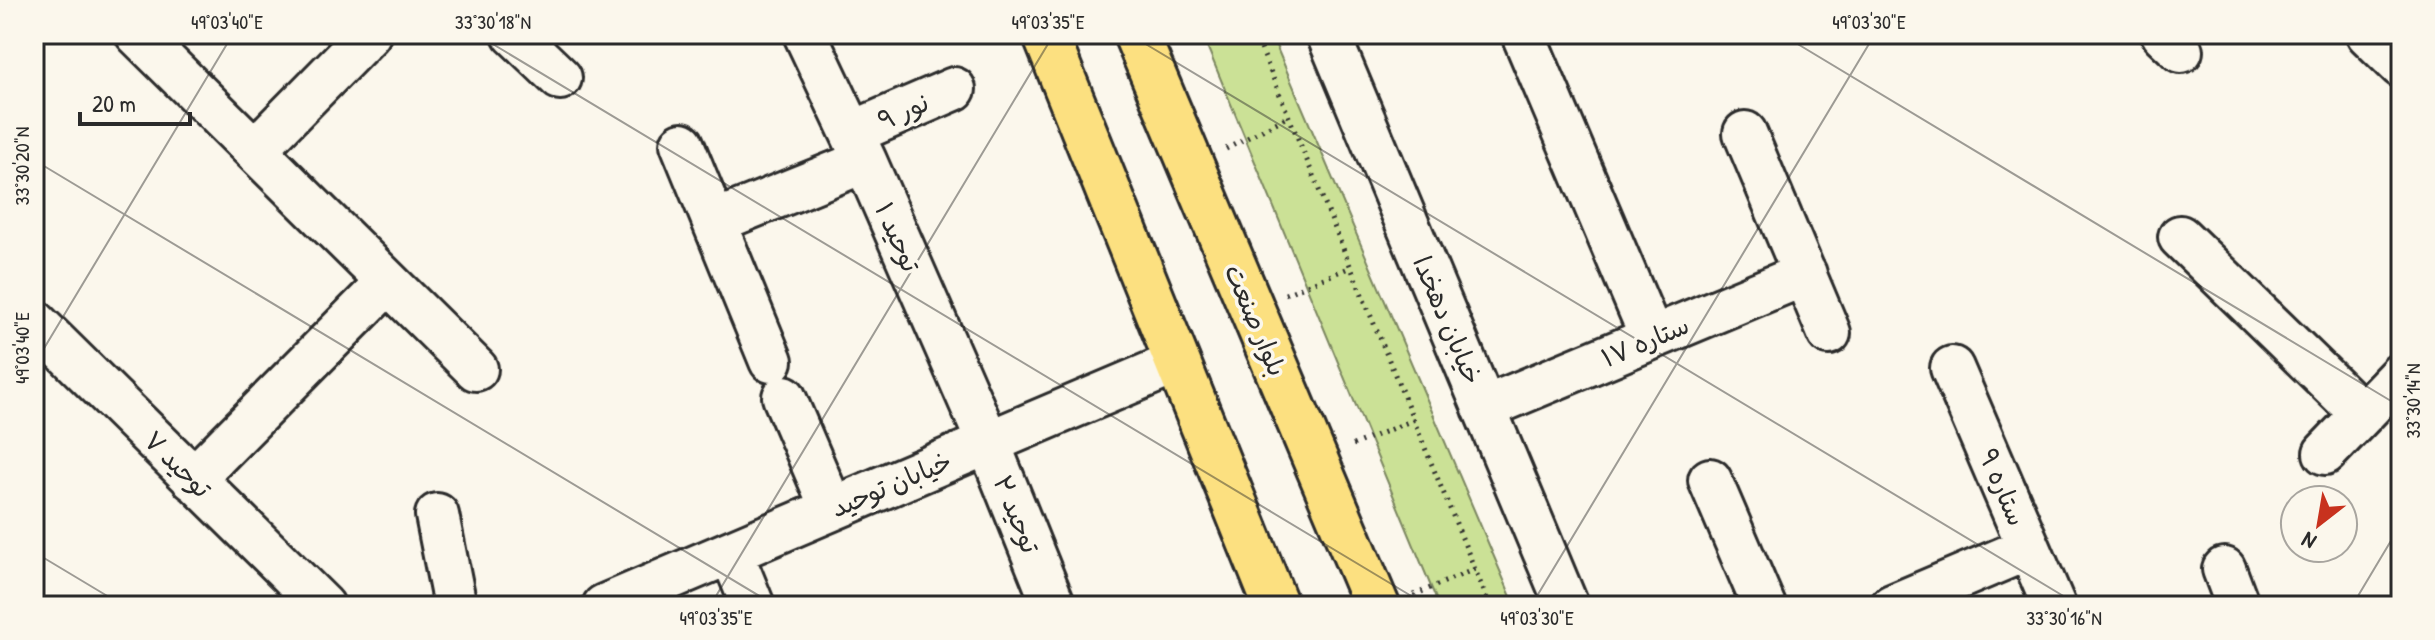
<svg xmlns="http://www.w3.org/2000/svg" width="2435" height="640" viewBox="0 0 2435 640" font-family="'Patrick Hand','Playpen Sans Arabic',sans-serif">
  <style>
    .green { fill: #cbe196; stroke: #7b8660; stroke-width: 2 }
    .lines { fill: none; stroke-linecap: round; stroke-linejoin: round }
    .minor-casing { stroke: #2b2b2b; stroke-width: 48 }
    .major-casing { stroke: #2b2b2b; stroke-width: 50 }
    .path { stroke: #2b2b2b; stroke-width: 5; stroke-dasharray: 2 6; stroke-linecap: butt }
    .minor { stroke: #fbf7ec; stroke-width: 42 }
    .major { stroke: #fce080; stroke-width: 44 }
    .ticks { fill: none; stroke: #2b2b2b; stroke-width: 2; stroke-opacity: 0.45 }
    .labels { text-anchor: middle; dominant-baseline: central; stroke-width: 7; stroke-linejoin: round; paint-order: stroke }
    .street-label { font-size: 26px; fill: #2b2b2b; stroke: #fbf7ec }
    .neatline { fill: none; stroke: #2b2b2b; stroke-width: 3 }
    .ticks-label { font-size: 20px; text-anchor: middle; fill: #2b2b2b }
  </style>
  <rect width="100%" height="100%" fill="#fbf7ec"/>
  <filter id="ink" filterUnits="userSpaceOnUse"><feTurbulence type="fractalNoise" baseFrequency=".0125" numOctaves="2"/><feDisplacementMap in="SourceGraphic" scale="16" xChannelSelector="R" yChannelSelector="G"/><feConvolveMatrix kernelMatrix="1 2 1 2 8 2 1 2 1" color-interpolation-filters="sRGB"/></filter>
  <g filter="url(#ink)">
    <path class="green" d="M1202 34H1271L1515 606H1439Z"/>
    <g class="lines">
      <g class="minor-casing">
        <path id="minor" d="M137 34 476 369
          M514 34 560 78
          M805 34 865 161 988 442 1054 606
          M1328 34 1567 606
          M1523 34 1652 338
          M2163 34 2181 51
          M2368 34 2401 66
          M852 133 954 89
          M1745 133 1829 333
          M682 144 771 361
          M255 150 369 34
          M714 222 865 161
          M2180 237 2362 414
          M34 321 323 606
          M1952 368 2054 606
          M784 397 832 509
          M1484 408 1805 274
          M2325 453 2401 374
          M193 479 388 282
          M1710 480 1764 606
          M437 515 455 606
          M731 552 753 606
          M2224 569 2238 606
          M604 606 1178 362
          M1892 606 2029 548"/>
      </g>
      <g class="major-casing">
        <path id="major" d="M1045 34 1276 606
          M1136 34 1377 606"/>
      </g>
      <path class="path" d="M1255 34 1490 606
        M1226 149 1289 116
        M1285 294 1351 267
        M1353 445 1415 419
        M1414 595 1475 569"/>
      <use href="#minor" class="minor"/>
      <use href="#major" class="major"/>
    </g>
  </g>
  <path class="ticks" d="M476 34 1428 606M1129 34 2080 606M1781 34 2401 407M34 160 776 606M34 365 233 34M34 552 124 606M710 606 1054 34M1531 606 1875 34M2352 606 2401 524"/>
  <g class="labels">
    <g class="street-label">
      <text transform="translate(903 111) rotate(-24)">نور ۹</text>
      <text transform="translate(898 237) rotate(66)">توحید ۱</text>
      <text transform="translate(1256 320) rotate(67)">بلوار صنعت</text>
      <text transform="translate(1448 320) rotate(67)">خیابان دهخدا</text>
      <text transform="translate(1645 341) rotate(-23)">ستاره ۱۷</text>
      <text transform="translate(178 464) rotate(45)">توحید ۷</text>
      <text transform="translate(891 484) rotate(-23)">خیابان توحید</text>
      <text transform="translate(2003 487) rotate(67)">ستاره ۹</text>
      <text transform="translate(1017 514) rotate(68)">توحید ۲</text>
    </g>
  </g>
  <rect width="2435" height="640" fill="none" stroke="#fbf7ec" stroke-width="88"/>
  <g transform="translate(2319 524) rotate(211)"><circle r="38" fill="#fbf7ec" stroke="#a8a59f" stroke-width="2"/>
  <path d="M0-6L14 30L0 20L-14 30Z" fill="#c8321e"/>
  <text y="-12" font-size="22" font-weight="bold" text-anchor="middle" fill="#2b2b2b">N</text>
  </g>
  <path d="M80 112v12h110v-12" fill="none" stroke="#2b2b2b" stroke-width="4"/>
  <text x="92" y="112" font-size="24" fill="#2b2b2b" stroke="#fbf7ec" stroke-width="6" paint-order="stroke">20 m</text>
  <rect x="44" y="44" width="2347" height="552" class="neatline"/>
  <g class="ticks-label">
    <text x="227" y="29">49°03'40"E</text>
    <text x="493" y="29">33°30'18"N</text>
    <text x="1048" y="29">49°03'35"E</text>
    <text x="1869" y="29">49°03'30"E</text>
    <text transform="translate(22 166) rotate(-90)" y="7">33°30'20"N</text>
    <text transform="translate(22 348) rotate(-90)" y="7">49°03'40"E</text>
    <text transform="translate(2413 401) rotate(-90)" y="7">33°30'14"N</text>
    <text x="716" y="625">49°03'35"E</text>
    <text x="1537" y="625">49°03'30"E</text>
    <text x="2064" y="625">33°30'16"N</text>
  </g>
</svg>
